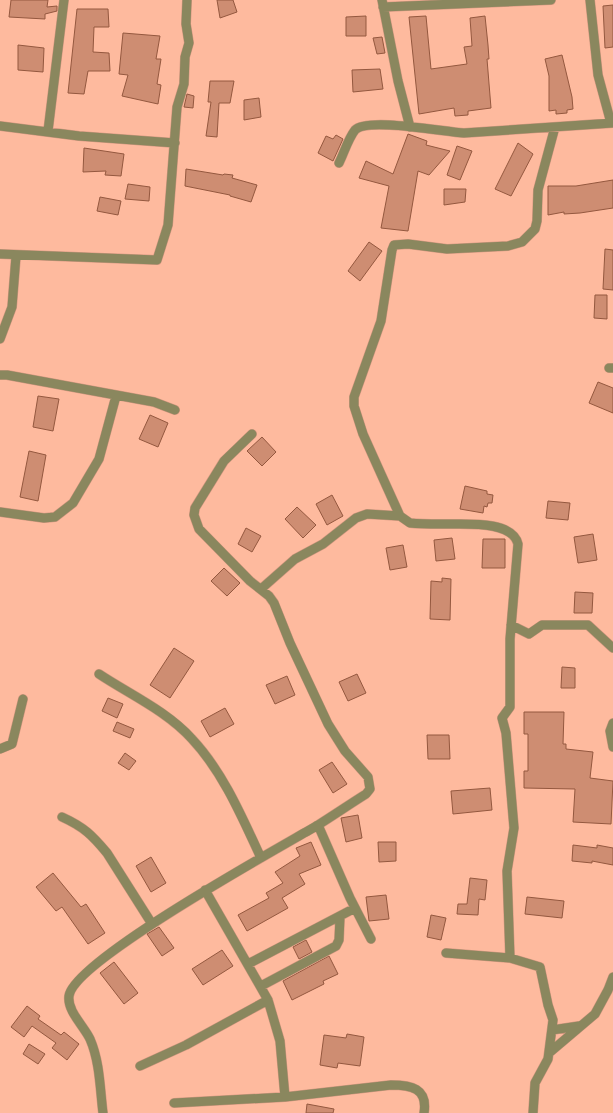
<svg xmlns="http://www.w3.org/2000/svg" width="613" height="1113" viewBox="0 0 613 1113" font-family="'Nunito Sans',sans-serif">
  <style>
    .building { fill: #ce8d72; stroke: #94583f }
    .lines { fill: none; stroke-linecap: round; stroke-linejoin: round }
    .minor-casing { stroke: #d39880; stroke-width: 10 }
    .minor { stroke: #8a875e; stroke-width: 9 }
  </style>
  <rect width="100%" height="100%" fill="#feba9e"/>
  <path class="building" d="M11 0H48L47 7 57 6V11L45 14V19L9 17Z
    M217 0H233L237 12 220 18Z
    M613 5V47L605 48 603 6Z
    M77 9H108L109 27H94L93 52 109 53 110 71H88L84 94 68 93Z
    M366 16V36H346V17Z
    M426 16 431 69 467 64 464 47 472 46 470 18 485 16 488 45 489 59H487L491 108 468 111V115L455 116 454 108 419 114 409 17Z
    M123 33 160 36 156 59H161L157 84 161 85 158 104 122 96 128 75 119 74Z
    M382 37 385 53 377 54 373 38Z
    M18 45 44 48 43 72 18 70Z
    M562 55 572 97 573 109 567 110V113L556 114V110L549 111V76L545 59Z
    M380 69 383 89 353 92 352 70Z
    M210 81H234L230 103H219L217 137 206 136 211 102H208Z
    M187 94 194 96 193 108 184 107Z
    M259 98 261 117 244 120V100Z
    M408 134 427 141 426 145 450 151 429 175 418 171 408 231 381 228 389 186 359 178 366 161 393 174Z
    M336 135 343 139 333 161 318 153 326 136 333 139Z
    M518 143 533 154 511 196 495 189Z
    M457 146 472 151 460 180 447 175Z
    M84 148 124 154 121 176 105 175 106 171 83 172Z
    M186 169 223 175 224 174 233 175 232 178 257 185 251 202 230 196V195L185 186Z
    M613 180V208L580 213 564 214V212L548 215V186H576Z
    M128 184 150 187 149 201 125 199Z
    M444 189H466L465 202 444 205Z
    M100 197 121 201 118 215 97 211Z
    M369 242 382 251 360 281 348 271Z
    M605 249 613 250V290L603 289Z
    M595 295H607V319L594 318Z
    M598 382 613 388V413L589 403Z
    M38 396 59 399 53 431 33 427Z
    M150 415 168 423 158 447 139 439Z
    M262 437 276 452 262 466 247 451Z
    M29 451 46 455 38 501 20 497Z
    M465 486 487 491V494L493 495 492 503H488L487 507 484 506 483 513 460 509Z
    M332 495 343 516 327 525 316 504Z
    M548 501 570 503 568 520 546 518Z
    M297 507 316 525 303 538 285 519Z
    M246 528 261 536 252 552 238 544Z
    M593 534 597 560 578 563 574 537Z
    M452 538 455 559 436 561 434 540Z
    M483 539H505V568H482Z
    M403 545 407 567 390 570 386 548Z
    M224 568 240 583 227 596 211 581Z
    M442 578 451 579 450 620 430 619 431 581 442 582Z
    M575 592 593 593 592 613H574Z
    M174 648 194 661 170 698 150 685Z
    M562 667 575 668V688H561Z
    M357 674 366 693 348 701 339 682Z
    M287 676 295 695 275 704 266 685Z
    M108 698 123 704 117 718 102 711Z
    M225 708 234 724 210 737 201 721Z
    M524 712H564L563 744H566V749L593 752 590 778 613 781 611 824 573 822 575 789 524 788V771H528V734H524Z
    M117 722 134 729 130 738 113 731Z
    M427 735H449L450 759H428Z
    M125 753 136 761 129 770 118 763Z
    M332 762 347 784 333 793 319 770Z
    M490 788 492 810 453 814 451 791Z
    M358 815 362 838 346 842 341 818Z
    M311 842 321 865 299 874 305 884 282 898 288 908 247 931 238 915 269 898 266 893 283 883 275 872 300 856 296 848Z
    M378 842H396V861L379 862Z
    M573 845 597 848V845L613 848V865L592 861V863L572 861Z
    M151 857 166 883 151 892 136 866Z
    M53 873 81 907 86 904 105 933 88 944 62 907 56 911 36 887Z
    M470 878 487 880 485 900 479 899 478 915 457 914 458 904H467Z
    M386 895 389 919 369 921 366 897Z
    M527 897 564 901 562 918 525 914Z
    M431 915 446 918 441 940 427 937Z
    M159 927 174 948 162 956 147 934Z
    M306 940 312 952 299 959 293 947Z
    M222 950 233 966 203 985 192 969Z
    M329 956 338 974 323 981 324 984 292 1000 283 981Z
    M114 962 138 993 124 1004 100 973Z
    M27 1006 40 1016 38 1019 61 1035 64 1032 79 1044 67 1060 52 1048 56 1043 32 1026 24 1037 11 1027Z
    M347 1034 364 1037 360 1066 338 1063 337 1068 320 1065 324 1035 346 1038Z
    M29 1044 45 1054 38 1064 23 1054Z
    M307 1104 334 1109 333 1113H306Z"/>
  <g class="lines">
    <g class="minor-casing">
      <path id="minor" d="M382 0 398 81 410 127
        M590 0 598 75 611 123
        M383 7 551 0
        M0 126 79 136 175 143
        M48 131 64 0
        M339 163C344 153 348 139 355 130 367 117 444 132 464 133L613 123
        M0 254 157 260 168 225 177 107 184 84 185 57 189 43 186 24 187 0
        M0 339 12 307 16 256
        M609 368H613
        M0 375H7L154 402 175 410
        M0 512 44 518 55 517 73 503 99 459 116 396
        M261 589 295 559 323 544 356 518 367 514 400 516
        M511 625 529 634 542 625H588L613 648
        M99 674C129 694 167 711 192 739 223 772 242 817 261 858
        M613 723 610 731 613 747
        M0 749 12 744 23 699
        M62 817C84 827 92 835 107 853L152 924
        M318 825 350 898 371 939
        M205 890 268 1000 280 1041 285 1097
        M446 953 510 958 540 967 548 1005 553 1020 548 1059 535 1083 533 1113
        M510 958 507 871 514 828 506 733 502 718 510 707V639L518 544C512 519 461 525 441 524 431 524 420 524 410 523L400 516 381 474 363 434 354 406V397L381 321 392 250 394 245 408 244 447 249 508 246 522 242 535 229 537 221 538 190 555 127
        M248 964 355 908
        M261 986 336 946 339 940 340 917
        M552 1030 579 1026
        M549 1053 595 1014 608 990 613 977
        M140 1066 186 1045 268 1000
        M174 1103 285 1097 391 1085C411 1085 428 1088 424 1113
        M103 1113C100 1089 100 1062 90 1039 84 1026 67 1011 69 996 73 961 279 848 318 825 334 815 350 804 366 794L370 789 368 777 345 751 328 724 290 643 274 603 269 596 250 581 199 529 194 515 195 508 224 461 252 434"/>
    </g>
    <use href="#minor" class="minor"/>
  </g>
</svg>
